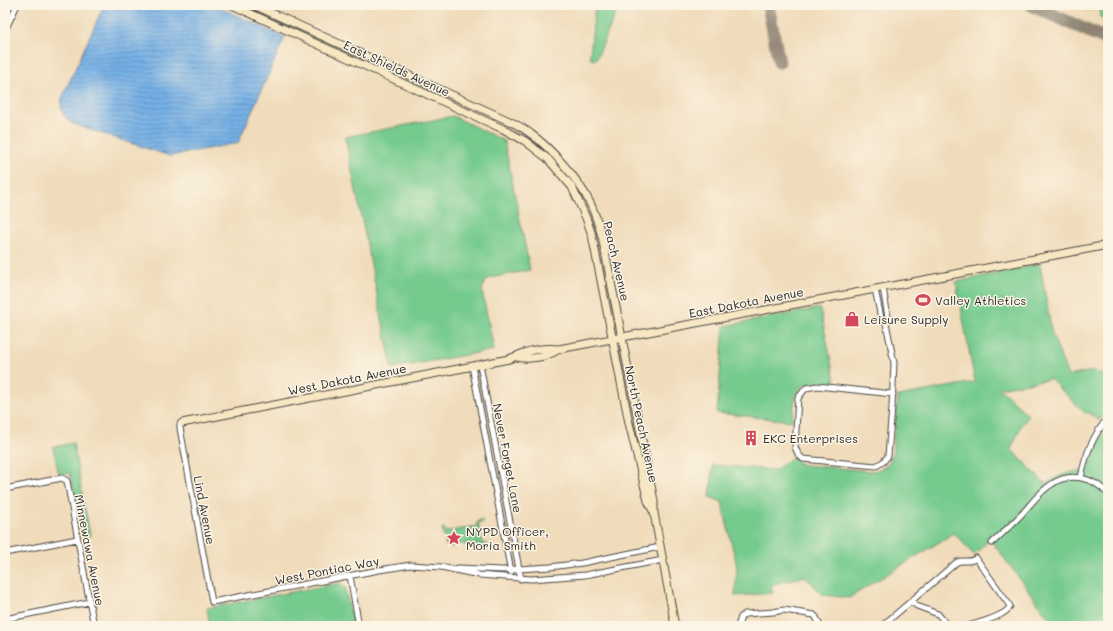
<svg xmlns="http://www.w3.org/2000/svg" width="1113" height="631" viewBox="0 0 1113 631" font-family="Mali,sans-serif">
  <style>
    .green { fill: #75ca8e; stroke: #507a5c }
    .garden { fill: url(#garden-furrows); stroke: #507a5c }
    .water { fill: url(#water-rules); stroke: #506e88 }
    .lines { fill: none; stroke-linecap: round; stroke-linejoin: round }
    .taxiway { stroke: #8e8372; stroke-width: 13 }
    .street-casing { stroke: #494540; stroke-width: 7 }
    .secondary-casing { stroke: #494540; stroke-width: 9 }
    .street { stroke: #fff; stroke-width: 5 }
    .secondary { stroke: #f7e8c3; stroke-width: 7 }
    .labels { text-anchor: middle; dominant-baseline: central; stroke-width: 3; stroke-linejoin: round; paint-order: stroke }
    .street-label { font-size: 12px; fill: #2b2b2b; stroke: #fcf5e5 }
    .poi-label { font-size: 12px; fill: #2b2b2b; stroke: #fcf5e5; text-anchor: start }
  </style>
  <defs>
    <pattern id="garden-furrows" width="10" height="10" patternUnits="userSpaceOnUse"><rect width="10" height="10" fill="#75ca8e"/><path d="M-1 1l2-2M0 10L10 0M9 11l2-2" fill="none" stroke="#60a474"/></pattern>
    <pattern id="water-rules" width="6" height="5" patternUnits="userSpaceOnUse"><rect width="6" height="5" fill="#76b0e6"/><path d="M0 2.5h6" fill="none" stroke="#618fbb"/></pattern>
  </defs>
  <rect width="100%" height="100%" fill="#fcf5e5"/>
  <filter id="ink" filterUnits="userSpaceOnUse"><feTurbulence type="fractalNoise" baseFrequency=".025" numOctaves="2"/><feDisplacementMap in="SourceGraphic" scale="8" xChannelSelector="R" yChannelSelector="G"/><feConvolveMatrix kernelMatrix="1 2 1 2 8 2 1 2 1" color-interpolation-filters="sRGB"/></filter>
  <filter id="wash" filterUnits="userSpaceOnUse"><feTurbulence type="fractalNoise" baseFrequency=".012" numOctaves="4" result="noise"/><feDisplacementMap in="SourceGraphic" scale="16" xChannelSelector="R" yChannelSelector="G"/><feGaussianBlur stdDeviation="0.9" result="paint"/><feColorMatrix in="noise" values="0 0 0 0 0 0 0 0 0 0 0 0 0 0 0 0 0 1.4 0 .05"/><feComposite in="paint" operator="in"/></filter>
  <g filter="url(#wash)">
    <rect width="100%" height="100%" fill="#f0dbba"/>
    <path class="green" d="M595 5H619L597 58 594 60 591 59 590 56Z
      M1075 5H1095L1096 6 1093 10 1091 9 1087 10Z
      M1100 5H1108V20L1100 17 1099 9Z
      M453 116 504 141 530 270 490 278 484 283 482 290 494 350 392 368 345 137Z
      M1040 264 1052 334 1068 376 1093 371 1108 377V410L1099 421 1088 412 1086 414 1050 379 999 388 1029 416 1022 424 1011 449 1046 484C1060 475 1070 470 1087 472L1096 445 1108 426V626H1040L1049 618 990 539 974 555 954 533 849 598 823 595 805 576 771 585 773 593 735 596 737 567 722 502 710 497 713 465 775 470 793 457 798 462 804 465 871 471C882 470 888 466 892 456L898 396 975 382 956 282Z
      M820 308 836 385C798 381 796 383 792 421L717 413 724 326Z
      M73 443 90 536 83 537 70 473 59 475 53 447Z
      M340 583 345 587 353 626H210L207 608Z"/>
    <path class="garden" d="M479 520 483 521V522L478 523 483 544H487V550H484V546L452 543V547L446 546 442 530 443 528H444L446 532 477 526V522Z"/>
    <path class="water" d="M104 5H214L285 37 238 143 170 156 76 125C64 120 59 110 62 98Z"/>
    <g class="lines">
      <path class="taxiway" d="M768 5 779 62
        M1031 5 1108 40"/>
    </g>
  </g>
  <g filter="url(#ink)">
    <g class="lines">
      <g class="street-casing">
        <path id="street" d="M5 12 8 5
          M5 30 17 5
          M883 288 888 317 886 323
          M875 289 881 318 886 323 894 363 892 407 888 456 883 462 876 466 803 459 798 454 795 447 798 398 806 388 817 386 893 394
          M480 365 521 579
          M472 366 511 572
          M182 423 180 424V428L212 602 379 570 411 565 441 567 479 575 531 579 585 575 663 560
          M1081 478C1085 455 1093 435 1108 418
          M5 489 62 478 67 481 94 626
          M992 543C1002 534 1012 524 1021 515 1031 504 1040 491 1052 484 1071 471 1094 478 1108 494
          M5 553 77 539
          M458 568 502 570 550 567 582 563 660 547
          M350 576 359 626
          M912 602 917 606 938 614 948 626
          M5 619 89 602
          M738 626 741 617 745 614 773 612 784 610 814 615 816 617 820 626
          M882 626 957 562C964 559 970 564 976 558L1010 606C1007 616 978 623 968 626"/>
      </g>
      <g class="secondary-casing">
        <path id="secondary" d="M232 5 503 129 525 141 548 159 572 187 586 218 592 235 629 423 648 501 653 511
          M254 5 507 120C515 124 524 128 531 134 551 148 578 179 589 201 595 212 598 224 602 236L654 501V513L675 626
          M517 357C531 360 547 357 559 349
          M182 423 509 359C514 357 519 355 524 353 535 349 548 348 559 349L1108 245"/>
      </g>
      <use href="#street" class="street"/>
      <use href="#secondary" class="secondary"/>
    </g>
  </g>
  <defs>
    <g id="stadium-bare" transform="scale(1.2)"><path d="M0-5a6.5 5 0 1 0 0 10a6.5 5 0 1 0 0-10ZM-3.5-1.8h7v3.6h-7Z" fill="#d1495b" stroke="#fcf5e5" stroke-width="2.5" paint-order="stroke"/></g>
    <g id="shop-bare" transform="scale(1.2)"><path d="M-5-2.5h2.3a2.7 3.5 0 0 1 5.4 0H5L5.5 6h-11ZM-1.5-2.5h3a1.5 2.3 0 0 0-3 0Z" fill="#d1495b" stroke="#fcf5e5" stroke-width="2.5" paint-order="stroke"/></g>
    <g id="building-bare" transform="scale(1.2)"><path d="M-4-6H4V6H1V3H-1V6H-4ZM-2.5-4.3h1.7v1.8h-1.7ZM.8-4.3h1.7v1.8H.8ZM-2.5-1h1.7V.8h-1.7ZM.8-1h1.7V.8H.8Z" fill="#d1495b" stroke="#fcf5e5" stroke-width="2.5" paint-order="stroke"/></g>
    <g id="sight-bare" transform="scale(1.2)"><path d="M0-6L1.8-2.2L6-1.7L2.9 1.2L3.7 5.4L0 3.3L-3.7 5.4L-2.9 1.2L-6-1.7L-1.8-2.2Z" fill="#d1495b" stroke="#fcf5e5" stroke-width="2.5" paint-order="stroke"/></g>
  </defs>
  <g fill-rule="evenodd">
    <use href="#stadium-bare" x="923" y="300"/>
    <use href="#shop-bare" x="852" y="319"/>
    <use href="#building-bare" x="751" y="438"/>
    <use href="#sight-bare" x="454" y="538"/>
  </g>
  <g class="labels">
    <g class="street-label">
      <text transform="translate(397 68) rotate(25)">East Shields Avenue</text>
      <text transform="translate(617 261) rotate(77)">Peach Avenue</text>
      <text transform="translate(746 302) rotate(-11)">East Dakota Avenue</text>
      <text transform="translate(347 379) rotate(-11)">West Dakota Avenue</text>
      <text transform="translate(642 424) rotate(78)">North Peach Avenue</text>
      <text transform="translate(508 458) rotate(79)">Never Forget Lane</text>
      <text transform="translate(205 510) rotate(79)">Lind Avenue</text>
      <text transform="translate(90 550) rotate(79)">Minnewawa Avenue</text>
      <text transform="translate(327 570) rotate(-11)">West Pontiac Way</text>
    </g>
    <g class="poi-label">
      <text x="935" y="300">Valley Athletics</text>
      <text x="864" y="319">Leisure Supply</text>
      <text x="763" y="438">EKC Enterprises</text>
      <text x="466" y="531">NYPD Officer,<tspan x="466" dy="14">Moria Smith</tspan></text>
    </g>
  </g>
  <rect width="1113" height="631" fill="none" stroke="#fcf5e5" stroke-width="20"/>
</svg>
